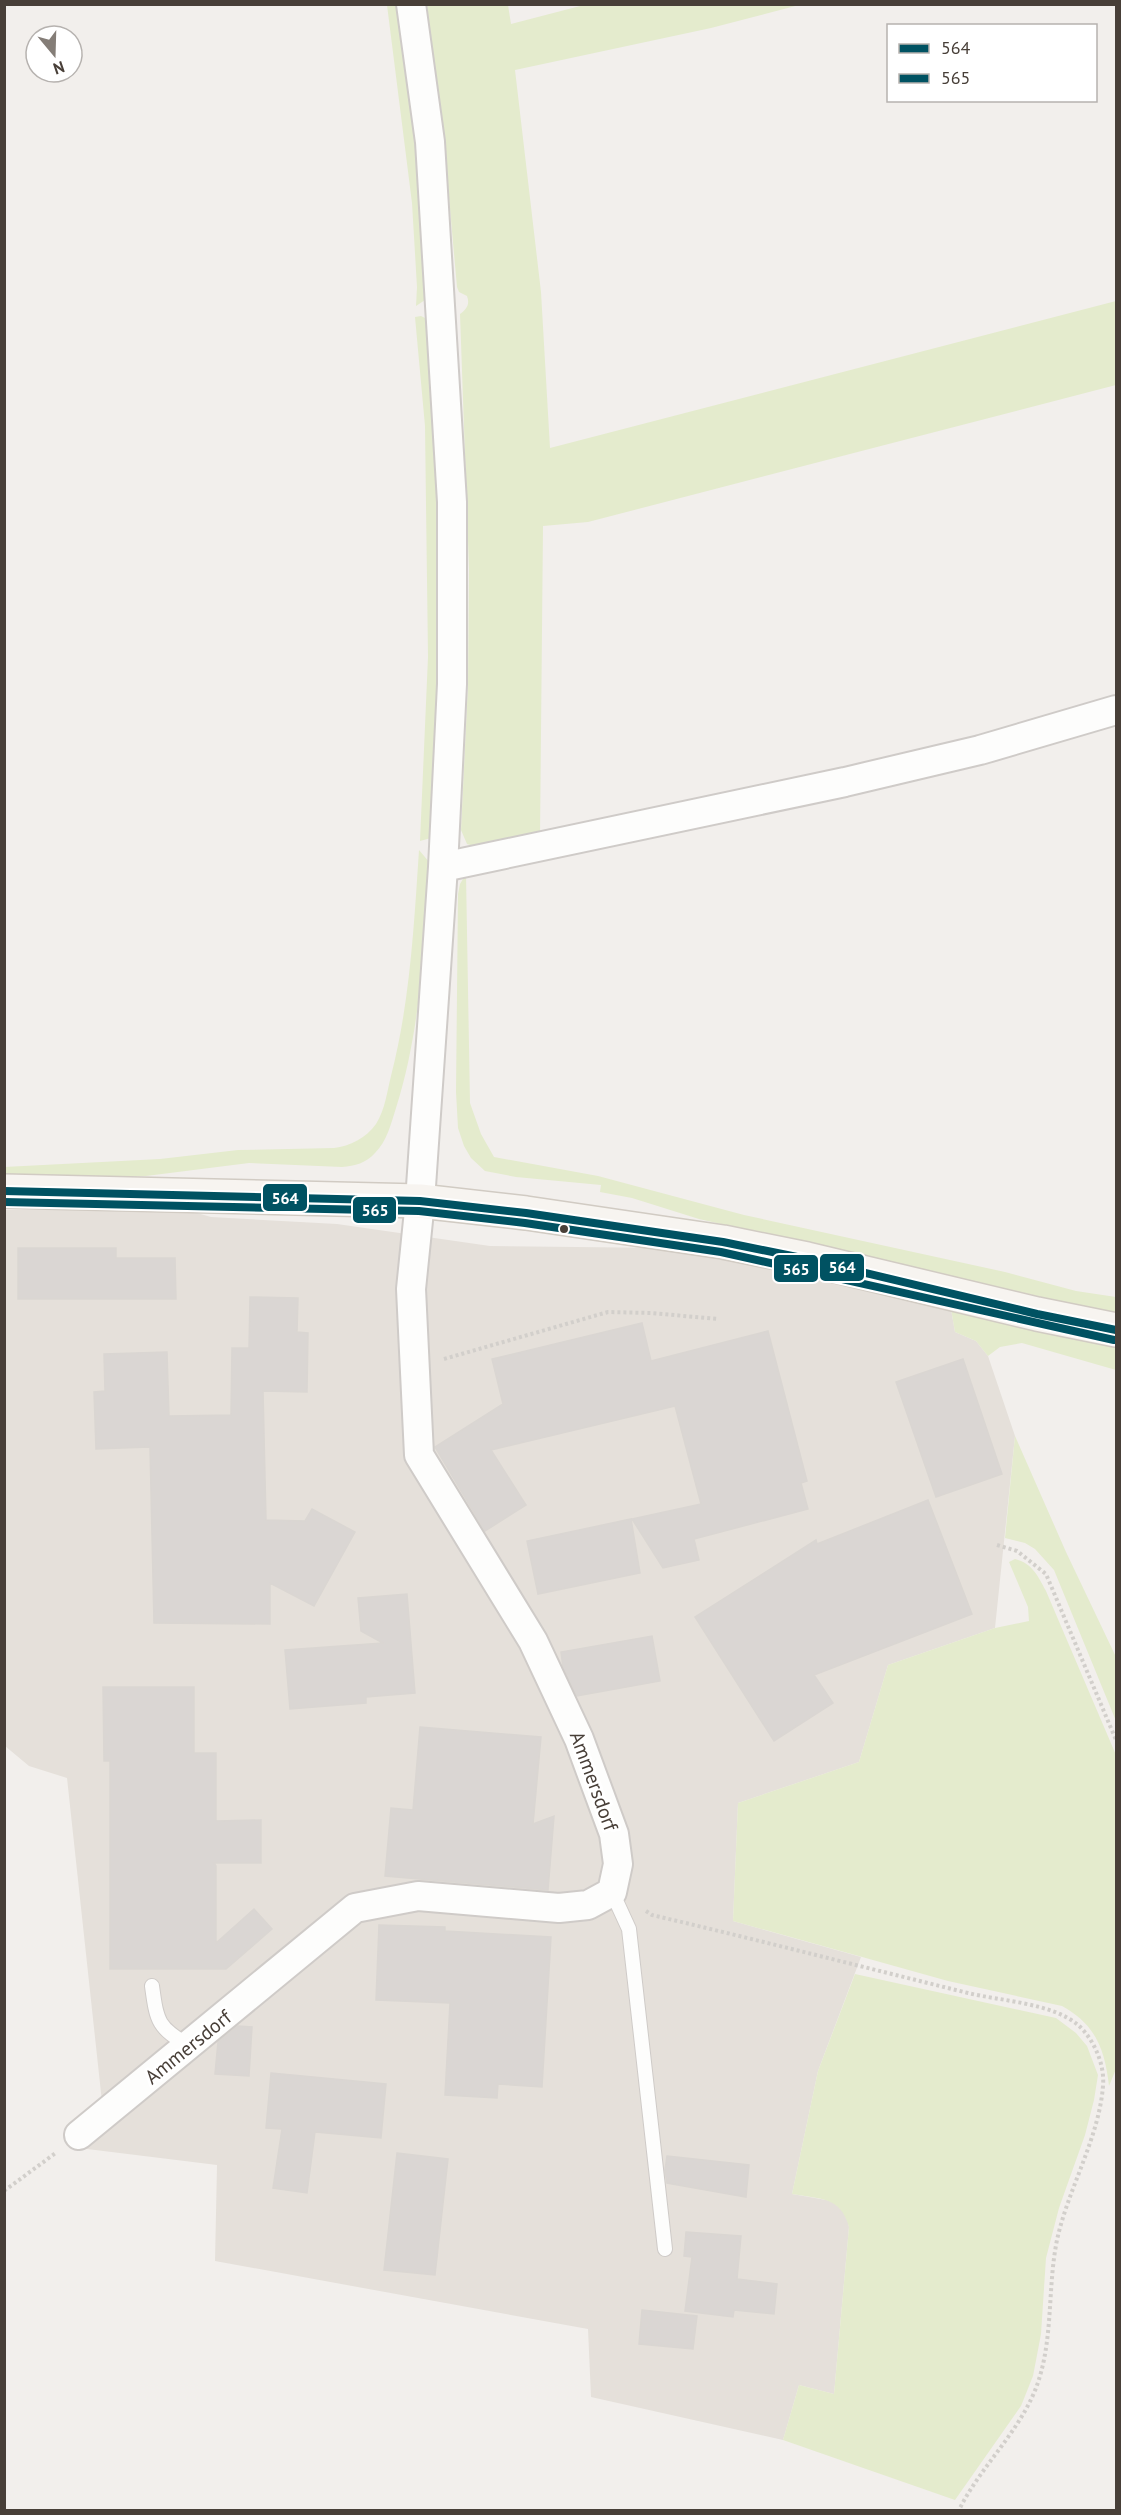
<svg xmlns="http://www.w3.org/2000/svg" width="1121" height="2515" viewBox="0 0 1121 2515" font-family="'PT Sans',sans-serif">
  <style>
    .residential { fill: #e5e0da }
    .green { fill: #e4ebcd }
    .building { fill: #dad6d3; stroke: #dad6d2; stroke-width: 1.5 }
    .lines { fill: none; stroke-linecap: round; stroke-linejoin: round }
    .lane-casing { stroke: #cfcbc8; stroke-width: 16 }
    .street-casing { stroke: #cfcbc8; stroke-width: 32 }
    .secondary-casing { stroke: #d1cbc3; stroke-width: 36 }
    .path { stroke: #d2cfcb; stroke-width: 4; stroke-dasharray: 3 3; stroke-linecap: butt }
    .lane { stroke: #fdfdfc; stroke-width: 14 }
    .street { stroke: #fdfdfc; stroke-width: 28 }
    .secondary { stroke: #f7f4f0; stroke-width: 33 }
    .bus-1-casing { stroke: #fff; stroke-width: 12 }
    .bus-2-casing { stroke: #fff; stroke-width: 12 }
    .bus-1 { stroke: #005262; stroke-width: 8 }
    .bus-2 { stroke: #005262; stroke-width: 8 }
    .bus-dot { fill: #483f38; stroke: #fff; stroke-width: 2 }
    .labels { text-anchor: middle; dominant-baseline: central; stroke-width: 6; stroke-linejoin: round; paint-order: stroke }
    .street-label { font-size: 20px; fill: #483f38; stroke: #fff }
    .line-badge { stroke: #fff; stroke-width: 2 }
    .badge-label { font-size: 16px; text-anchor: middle; font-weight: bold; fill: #fff }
  </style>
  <rect width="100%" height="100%" fill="#f2efec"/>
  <path class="residential" d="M183 1209 211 1217 337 1224 490 1246 667 1248 824 1279 951 1309 955 1332 976 1341 988 1356 1015 1436 995 1628 888 1665 859 1762 738 1803 733 1921 861 1957 818 2071 792 2194 832 2201 846 2213 849 2227 834 2394 799 2385 783 2440 591 2397 588 2329 215 2261 217 2165 79 2148 102 2102 67 1778 29 1766 5 1746 4 1210Z"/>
  <path class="green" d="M387 5H398L420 187 428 298 416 306 417 287 412 203Z
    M427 5H508L511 24 584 5H799L711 28 515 70 541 292 550 448 1116 301V385L588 522 543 526 540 838 477 847 467 844 461 830 468 685 469 569 460 314C467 309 470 304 467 296L459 292 457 287 446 164Z
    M421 316 429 320C438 492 447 666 431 838L420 841 428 657 425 426 415 317Z
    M419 850 430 863C424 945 421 1029 396 1108 391 1124 387 1141 375 1153 366 1163 355 1166 342 1167L249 1163 146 1176 5 1179 4 1167 160 1159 238 1150 334 1148C350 1146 366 1138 376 1124 385 1110 387 1092 391 1076 410 1002 414 926 419 850Z
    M466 874 470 1103 481 1134 494 1157 598 1176 744 1215 1005 1272 1076 1291 1116 1297V1314L699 1219 632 1198 600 1192 601 1185 516 1177 485 1171 471 1158 464 1146 458 1128 456 1092 458 894 460 884Z
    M951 1309 1077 1340 1116 1347V1370L1022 1343 1000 1347 988 1356 976 1341 955 1332Z
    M1015 1436 1066 1552 1116 1657V1721L1054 1570 1035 1549 1025 1543 1005 1538Z
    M1015 1559C1032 1563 1038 1576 1046 1591L1116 1755V2069L1109 2086C1105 2049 1095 2024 1062 2006L948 1981 733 1921 738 1803 859 1762 888 1665 995 1628 1029 1621 1028 1607 1009 1562Z
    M855 1974 1056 2018 1076 2033 1087 2046 1098 2075 1094 2100 1085 2135 1059 2208 1046 2258 1041 2334 1033 2376 1021 2406 955 2500 783 2440 799 2385 834 2394 849 2227C841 2196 819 2199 792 2194L818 2071Z"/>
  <path class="building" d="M18 1248H116V1258H175L176 1299H18Z
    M250 1297 298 1298 297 1332 308 1333 307 1392 263 1391 266 1520 305 1521 312 1509 355 1532 314 1606 270 1583V1624L154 1623 150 1447 96 1449 94 1392 105 1391 104 1354 167 1352 169 1416 231 1415 232 1348H249Z
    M642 1323 651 1361 768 1331 807 1481 801 1483 808 1509 694 1539 699 1560 663 1568 632 1519 701 1504 675 1406 491 1450 526 1505 485 1531 435 1447 503 1404 492 1359Z
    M963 1359 1002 1474 936 1497 896 1382Z
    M928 1500 972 1614 814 1675 833 1703 774 1741 695 1617 816 1540 817 1544Z
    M631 1519 640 1573 538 1594 527 1541Z
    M407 1594 415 1693 366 1697V1703L290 1709 285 1650 383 1643 361 1631 358 1598Z
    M652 1636 660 1681 577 1696 563 1667 561 1652Z
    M103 1687H194V1753H216V1821L261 1820V1863H214L216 1866V1943L254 1909 272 1929 226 1969H110V1761H104Z
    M420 1727 541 1737 533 1824 554 1816 548 1890 385 1876 391 1808 413 1810Z
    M379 1925 445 1927V1931L551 1937 542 2087 498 2084 497 2098 445 2095 450 2003 376 2000Z
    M238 2026 252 2027 249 2076 215 2074 218 2042Z
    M271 2073 386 2084 381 2138 315 2132 307 2193 273 2188 282 2129 266 2128Z
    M397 2153 448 2159 435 2275 384 2270Z
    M667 2156 749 2165 746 2197 667 2183 665 2170Z
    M686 2232 741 2236 737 2279 777 2284 774 2314 734 2310 733 2317 685 2311 692 2257 684 2256Z
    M642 2310 697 2316 693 2349 639 2344Z"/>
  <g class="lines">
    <g class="lane-casing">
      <path id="lane" d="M612 1892 629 1929 665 2249
        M152 1986C157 2023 158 2027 189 2046"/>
    </g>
    <g class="street-casing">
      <path id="street" d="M443 867 845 782 980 750 1116 710
        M79 2135 355 1908 418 1896 559 1908 588 1905 612 1892 618 1864 614 1834 579 1739 533 1641 419 1455 411 1289 420 1201 443 867 452 684V502L430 142 411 4"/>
    </g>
    <g class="secondary-casing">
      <path id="secondary" d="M4 1191 420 1201 526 1213 723 1242 807 1259 1037 1314 1116 1330"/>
    </g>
    <path class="path" d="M444 1359 608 1312 651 1313 718 1319
      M997 1545 1017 1551 1046 1574 1116 1740
      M646 1911 652 1915C758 1940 863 1967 968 1993 1001 2001 1052 2003 1078 2025 1094 2039 1105 2065 1103 2086 1099 2138 1068 2189 1057 2240 1047 2289 1054 2340 1036 2388 1018 2434 980 2467 959 2510
      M4 2191 57 2152"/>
    <use href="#lane" class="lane"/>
    <use href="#street" class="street"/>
    <use href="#secondary" class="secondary"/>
    <g class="bus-1-casing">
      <path id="bus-1" d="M4 1191 420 1201 526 1213 723 1242 807 1259 1037 1314 1116 1330"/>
    </g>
    <g class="bus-2-casing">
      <path id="bus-2" d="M4 1202 419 1211 525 1223 721 1252 1114 1340"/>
    </g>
    <use href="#bus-1" class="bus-1"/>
    <use href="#bus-2" class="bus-2"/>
  </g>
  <circle class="bus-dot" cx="564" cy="1229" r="5"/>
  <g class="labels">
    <g class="street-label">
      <text transform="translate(594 1781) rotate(70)">Ammersdorf</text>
      <text transform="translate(188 2047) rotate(-39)">Ammersdorf</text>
    </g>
  </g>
  <g class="line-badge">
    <rect x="262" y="1183" width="46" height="29" rx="6" fill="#005262"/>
    <rect x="352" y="1196" width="45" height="28" rx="6" fill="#005262"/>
    <rect x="819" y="1253" width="46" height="29" rx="6" fill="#005262"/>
    <rect x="773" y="1254" width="46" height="29" rx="6" fill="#005262"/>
  </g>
  <g class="badge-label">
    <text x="285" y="1204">564</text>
    <text x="375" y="1216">565</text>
    <text x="842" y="1273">564</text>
    <text x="796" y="1275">565</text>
  </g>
  <rect width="1121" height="2515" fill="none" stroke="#483f38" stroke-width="12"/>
  <rect x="887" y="24" width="210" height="78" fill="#ffffff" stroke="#b6b2af" stroke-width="1.5"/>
  <rect x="899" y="44" width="30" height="9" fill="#005262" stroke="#b6b2af" stroke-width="1.5"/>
  <text x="941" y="54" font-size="18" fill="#483f38">564</text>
  <rect x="899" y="74" width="30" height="9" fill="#005262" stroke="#b6b2af" stroke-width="1.5"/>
  <text x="941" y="84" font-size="18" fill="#483f38">565</text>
  <g transform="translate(54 54) rotate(161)"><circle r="28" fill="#ffffff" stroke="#b6b2af" stroke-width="1.5"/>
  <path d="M0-4.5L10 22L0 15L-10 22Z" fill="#847d77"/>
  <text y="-9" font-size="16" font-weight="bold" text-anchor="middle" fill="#483f38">N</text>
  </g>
</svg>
